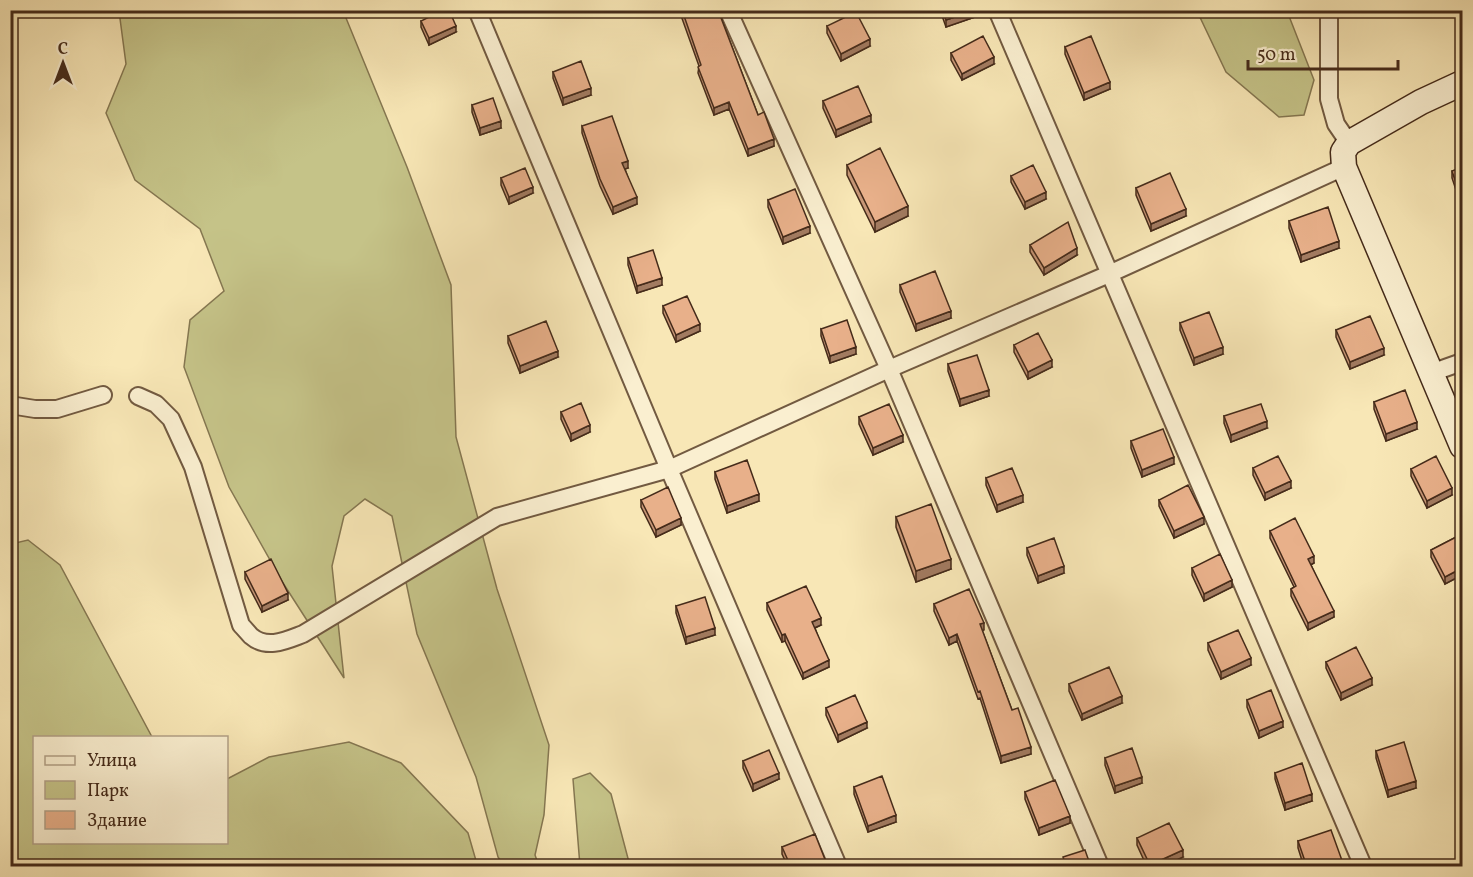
<svg xmlns="http://www.w3.org/2000/svg" width="1473" height="877" viewBox="0 0 1473 877" font-family="Vollkorn,serif">
  <style>
    .green { fill: #c5c388; stroke: #857751; stroke-width: 1.5 }
    .lines { fill: none; stroke-linecap: round; stroke-linejoin: round }
    .street-casing { stroke: #725a41; stroke-width: 20 }
    .secondary-casing { stroke: #452b1a; stroke-width: 27 }
    .street { stroke: #faefd0; stroke-width: 16 }
    .secondary { stroke: #faefd0; stroke-width: 24 }
    .wall { fill: #c89777; stroke: #452b1a; stroke-width: 1.5 }
    .shaded-wall { fill: #a27b61; stroke: #452b1a; stroke-width: 1.5 }
    .building { fill: #e8b08a; stroke: #452b1a; stroke-width: 1.5 }
  </style>
  <rect width="100%" height="100%" fill="#f8e7b6"/>
  <filter id="stains"><feTurbulence type="fractalNoise" baseFrequency=".00333" numOctaves="4"/><feColorMatrix values="0 0 0 0 .2 0 0 0 0 .09 0 0 0 0 .02 0 0 0 .5 -.17"/></filter>
  <radialGradient id="worn" r=".72"><stop offset=".6" stop-color="#630" stop-opacity="0"/><stop offset="1" stop-color="#630" stop-opacity=".3"/></radialGradient>
  <path class="green" d="M119 11H348L346 18 407 167 451 285 456 437 497 589 549 745 544 815 535 855 539 866H504L498 857 476 777 417 634 392 516 365 499 344 516 332 566 344 678 283 583 229 487 184 367 190 320 224 291 200 229 135 180 106 113 126 64Z
    M1197 11H1287L1314 80 1304 115 1279 117 1226 72Z
    M28 540 60 565 152 737 34 738V842H226L227 779 269 757 349 742 401 763 468 833 477 864V866H11V544Z
    M590 773 611 794 630 866H580L573 779Z"/>
  <g class="lines">
    <g class="street-casing">
      <path id="street" d="M477 10 669 469 838 866
        M728 10 889 369 1100 866
        M997 10 1363 866
        M1329 10V99L1336 124 1349 143
        M1431 373 1462 362
        M138 396 156 404 171 419 193 467 241 625C245 629 248 633 251 636 267 650 287 640 303 634L497 517 669 469 889 369 1109 274 1344 167
        M10 405 35 409H57L103 395"/>
    </g>
    <g class="secondary-casing">
      <path id="secondary" d="M1462 83 1421 102 1349 143 1343 152 1344 167 1462 446"/>
    </g>
    <use href="#street" class="street"/>
    <use href="#secondary" class="secondary"/>
  </g>
  <path class="wall" d="M679 10H718L758 115 774 146 748 156 729 109 714 115 698 73 699 66Z
    M940 10H978V16L946 27Z
    M421 21 456 32 429 45 421 27Z
    M827 26 870 46 841 61 827 33Z
    M1065 47 1110 89 1084 100 1065 54Z
    M951 53 994 64 962 80 951 60Z
    M553 72 591 95 563 105 553 78Z
    M823 101 871 122 836 137 823 108Z
    M472 105 501 128 480 135 472 112Z
    M582 126 628 168 625 169 637 204 613 214 600 186 582 133Z
    M847 165 908 216 875 232 847 175Z
    M1462 168V205H1461L1452 178V171Z
    M1011 176 1046 199 1025 209 1011 182Z
    M501 178 533 193 509 204 501 185Z
    M1136 188 1186 216 1151 231 1136 195Z
    M768 200 810 233 783 244 768 207Z
    M1289 221 1339 248 1301 262 1289 228Z
    M1030 245 1077 255 1044 275 1030 252Z
    M628 258 662 285 637 293 628 265Z
    M900 285 951 318 916 331 900 292Z
    M663 306 700 331 676 342 663 313Z
    M1180 323 1223 354 1194 365 1180 330Z
    M821 329 856 354 830 363 821 336Z
    M1336 330 1384 355 1350 369 1336 337Z
    M508 336 558 357 520 373 508 343Z
    M1014 345 1052 367 1028 379 1014 352Z
    M948 364 989 396 960 406 948 371Z
    M1374 402 1417 429 1386 441 1374 409Z
    M561 412 590 432 571 441 561 419Z
    M1224 416 1267 428 1231 442 1224 423Z
    M859 417 903 442 873 455 859 424Z
    M1131 441 1174 464 1142 477 1131 448Z
    M1253 468 1291 488 1265 500 1253 475Z
    M1411 469 1452 495 1427 508 1411 476Z
    M715 472 759 501 727 513 715 479Z
    M986 478 1023 502 997 512 986 485Z
    M641 500 681 525 656 537 641 507Z
    M1159 500 1204 524 1174 538 1159 506Z
    M896 517 951 569 916 582 896 527Z
    M1270 531 1314 563 1311 565 1334 617 1308 630 1291 596V589L1294 587 1270 538Z
    M1462 534V575L1445 584 1431 557V550Z
    M1027 548 1064 573 1038 583 1027 555Z
    M1192 568 1232 587 1204 601 1192 575Z
    M245 572 288 600 262 612 245 579Z
    M767 603 821 625 815 628 829 667 803 679 785 641 782 642 767 610Z
    M934 604 984 630H982L1012 710 1031 754 1001 763 980 698 978 699 957 641 949 645 934 611Z
    M676 606 715 635 686 644 676 613Z
    M1208 643 1251 665 1221 679 1208 650Z
    M1326 662 1372 685 1341 700 1326 668Z
    M1069 684 1122 703 1082 720 1069 691Z
    M1247 700 1283 727 1259 738 1247 707Z
    M826 708 867 728 838 742 826 715Z
    M1376 751 1416 788 1388 797 1376 758Z
    M1105 758 1142 783 1115 793 1105 765Z
    M743 761 779 779 753 791 743 768Z
    M1275 773 1312 801 1285 810 1275 779Z
    M854 787 896 822 868 832 854 794Z
    M1025 792 1070 823 1039 835 1025 799Z
    M1137 838 1183 857 1162 867H1147L1137 845Z
    M1298 841 1344 867H1304L1298 848Z
    M782 847 826 867H788L782 854Z"/>
  <path class="shaded-wall" d="M975 10H978V16L946 27V20Z
    M456 26V32L429 45V38Z
    M870 39V46L841 61V54Z
    M994 57V64L962 80V74Z
    M1110 82V89L1084 100V93Z
    M591 88V95L563 105V98Z
    M729 102V109L714 115V108Z
    M871 115V122L836 137V130Z
    M501 121V128L480 135V128Z
    M774 139V146L748 156V149Z
    M628 161V168L622 170V163Z
    M533 187V193L509 204V197Z
    M1046 192V199L1025 209V202Z
    M637 197V204L613 214V207Z
    M908 206V216L875 232V222Z
    M1186 209V216L1151 231V224Z
    M810 226V233L783 244V237Z
    M1339 241V248L1301 262V255Z
    M1077 248V255L1044 275V268Z
    M662 278V285L637 293V286Z
    M951 311V318L916 331V324Z
    M700 324V331L676 342V335Z
    M856 347V354L830 363V356Z
    M1223 347V354L1194 365V358Z
    M1384 348V355L1350 369V362Z
    M558 351V357L520 373V366Z
    M1052 360V367L1028 379V372Z
    M989 390V396L960 406V399Z
    M1267 421V428L1231 442V435Z
    M1417 422V429L1386 441V434Z
    M590 425V432L571 441V434Z
    M903 435V442L873 455V448Z
    M1174 457V464L1142 477V470Z
    M1291 481V488L1265 500V493Z
    M1452 488V495L1427 508V501Z
    M759 494V501L727 513V506Z
    M1023 495V502L997 512V505Z
    M1204 517V524L1174 538V531Z
    M681 518V525L656 537V530Z
    M1314 556V563L1308 566V559Z
    M951 559V569L916 582V571Z
    M1064 566V573L1038 583V576Z
    M1462 568V575L1445 584V577Z
    M1232 580V587L1204 601V594Z
    M288 593V600L262 612V606Z
    M1334 611V617L1308 630V623Z
    M821 618V625L812 629V622Z
    M984 623V630L980 631V624Z
    M715 628V635L686 644V637Z
    M785 634V641L782 642V635Z
    M957 634V641L949 645V638Z
    M1251 658V665L1221 679V672Z
    M829 660V667L803 679V673Z
    M1372 678V685L1341 700V693Z
    M1122 696V703L1082 720V714Z
    M1283 721V727L1259 738V731Z
    M867 722V728L838 742V735Z
    M1031 747V754L1001 763V756Z
    M779 773V779L753 791V784Z
    M1142 777V783L1115 793V786Z
    M1416 781V788L1388 797V790Z
    M1312 794V801L1285 810V803Z
    M896 815V822L868 832V826Z
    M1070 816V823L1039 835V828Z
    M1183 850V857L1162 867H1150V865Z
    M826 862V867H815Z"/>
  <path class="building" d="M443 10H449L456 26 429 38 421 21Z
    M682 10H718L758 115 764 112 774 139 748 149 729 102 714 108 698 67 701 65Z
    M943 10H975L946 20Z
    M856 12 870 39 841 54 827 26Z
    M983 36 994 57 962 74 951 53Z
    M1091 36 1110 82 1084 93 1065 47Z
    M581 61 591 88 563 98 553 72Z
    M858 86 871 115 836 130 823 101Z
    M493 98 501 121 480 128 472 105Z
    M612 116 628 161 622 163 637 197 613 207 600 179 582 126Z
    M880 148 908 206 875 222 847 165Z
    M1033 165 1046 192 1025 202 1011 176Z
    M525 168 533 187 509 197 501 178Z
    M1462 168V198H1461L1452 171Z
    M1170 173 1186 209 1151 224 1136 188Z
    M795 189 810 226 783 237 768 200Z
    M1328 207 1339 241 1301 255 1289 221Z
    M1068 222 1077 248 1044 268 1030 245Z
    M653 250 662 278 637 286 628 258Z
    M935 271 951 311 916 324 900 285Z
    M687 296 700 324 676 335 663 306Z
    M1209 312 1223 347 1194 358 1180 323Z
    M1370 316 1384 348 1350 362 1336 330Z
    M847 320 856 347 830 356 821 329Z
    M546 321 558 351 520 366 508 336Z
    M1038 333 1052 360 1028 372 1014 345Z
    M977 355 989 390 960 399 948 364Z
    M1405 390 1417 422 1386 434 1374 402Z
    M581 403 590 425 571 434 561 412Z
    M889 404 903 435 873 448 859 417Z
    M1261 404 1267 421 1231 435 1224 416Z
    M1163 429 1174 457 1142 470 1131 441Z
    M1278 456 1291 481 1265 493 1253 468Z
    M1436 456 1452 488 1427 501 1411 469Z
    M747 460 759 494 727 506 715 472Z
    M1012 468 1023 495 997 505 986 478Z
    M1188 485 1204 517 1174 531 1159 500Z
    M668 487 681 518 656 530 641 500Z
    M931 504 951 559 916 571 896 517Z
    M1295 518 1314 556 1308 559 1334 611 1308 623 1291 589 1296 586 1270 531Z
    M1462 534V568L1445 577 1431 550Z
    M1054 538 1064 566 1038 576 1027 548Z
    M1220 554 1232 580 1204 594 1192 568Z
    M271 559 288 593 262 606 245 572Z
    M806 586 821 618 812 622 829 660 803 673 785 634 782 635 767 603Z
    M969 589 984 623 980 624 1012 710 1018 708 1031 747 1001 756 980 691 978 692 957 634 949 638 934 604Z
    M705 597 715 628 686 637 676 606Z
    M1238 630 1251 658 1221 672 1208 643Z
    M1356 647 1372 678 1341 693 1326 662Z
    M1109 667 1122 696 1082 714 1069 684Z
    M1271 690 1283 721 1259 731 1247 700Z
    M855 695 867 722 838 735 826 708Z
    M1404 742 1416 781 1388 790 1376 751Z
    M1132 748 1142 777 1115 786 1105 758Z
    M769 750 779 773 753 784 743 761Z
    M1302 763 1312 794 1285 803 1275 773Z
    M882 776 896 815 868 826 854 787Z
    M1055 780 1070 816 1039 828 1025 792Z
    M1169 823 1183 850 1150 865 1137 838Z
    M1331 830 1344 866 1307 867 1298 841Z
    M815 834 826 862 815 867H791L782 847Z
    M1085 850 1091 867H1066L1063 857Z"/>
  <rect width="1473" height="877" fill="none" stroke="#f8e7b6" stroke-width="36"/>
  <rect x="12" y="12" width="1449" height="853" fill="none" stroke="#452b1a" stroke-width="3"/>
  <rect x="18" y="18" width="1437" height="841" fill="none" stroke="#452b1a" stroke-width="1.5"/>
  <rect x="33" y="736" width="195" height="108" fill="#faefd0" stroke="#b2a187" stroke-width="1.5"/>
  <rect x="45" y="756" width="30" height="9" fill="#faefd0" stroke="#b2a187" stroke-width="1.5"/>
  <text x="87" y="766" font-size="18" fill="#452b1a">Улица</text>
  <rect x="45" y="781" width="30" height="18" fill="#c5c388" stroke="#b2a187" stroke-width="1.5"/>
  <text x="87" y="796" font-size="18" fill="#452b1a">Парк</text>
  <rect x="45" y="811" width="30" height="18" fill="#e8b08a" stroke="#b2a187" stroke-width="1.5"/>
  <text x="87" y="826" font-size="18" fill="#452b1a">Здание</text>
  <g transform="translate(63 63)" stroke="#faefd0" stroke-width="4.5" paint-order="stroke">
  <path d="M0-4.5L10 22L0 15L-10 22Z" fill="#452b1a"/>
  <text y="-9" font-size="16" font-weight="bold" text-anchor="middle" fill="#452b1a">С</text>
  </g>
  <path d="M1248 60v9h150v-9" fill="none" stroke="#452b1a" stroke-width="3"/>
  <text x="1257" y="60" font-size="18" fill="#452b1a" stroke="#faefd0" stroke-width="4.5" paint-order="stroke">50 m</text>
  <rect width="100%" height="100%" filter="url(#stains)"/>
  <rect width="100%" height="100%" fill="url(#worn)"/>
</svg>
